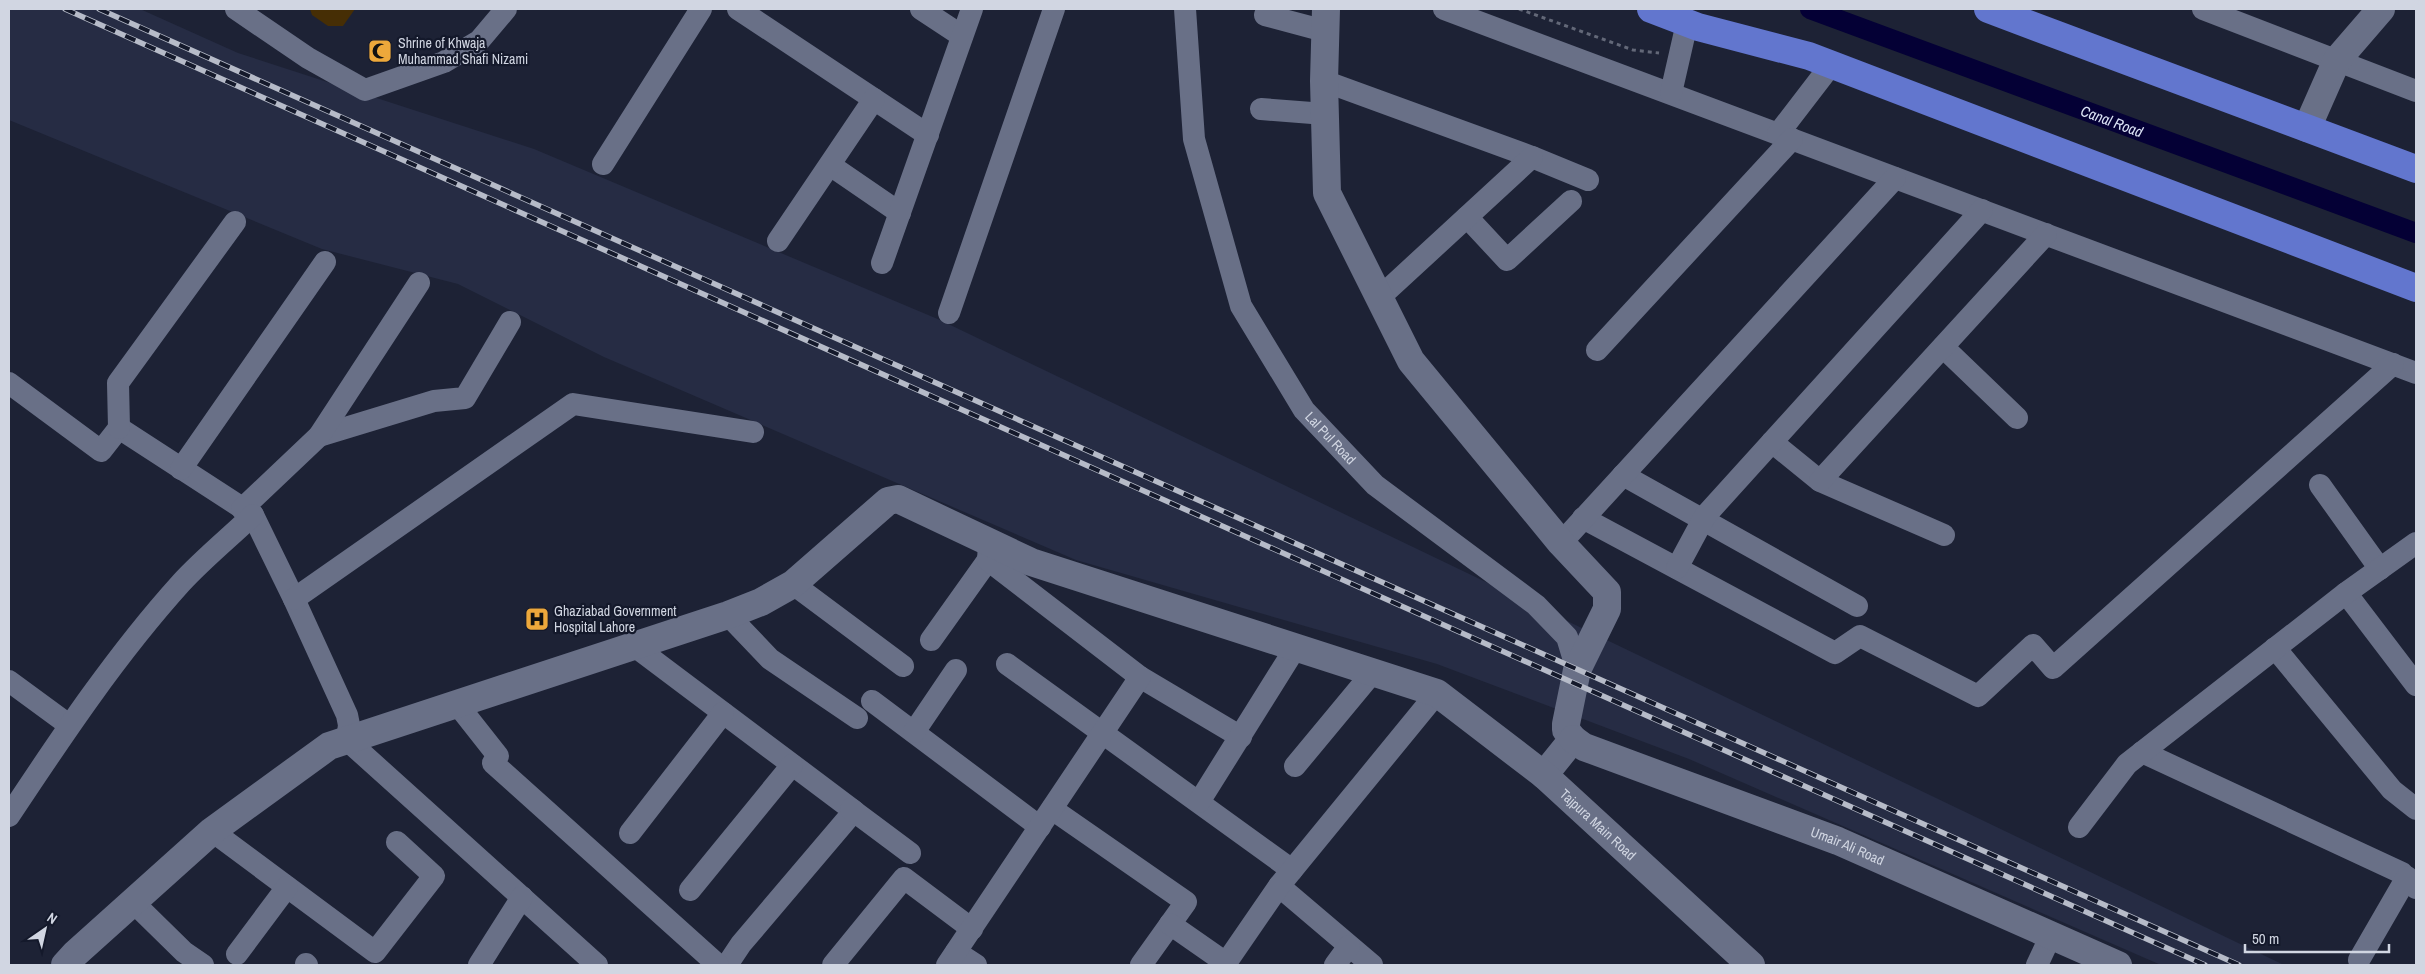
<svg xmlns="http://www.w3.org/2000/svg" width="2425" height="974" viewBox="0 0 2425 974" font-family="'Archivo Narrow',sans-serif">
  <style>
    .built { fill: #262c44 }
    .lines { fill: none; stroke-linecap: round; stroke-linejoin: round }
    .canal { stroke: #040035; stroke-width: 20 }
    .building { fill: #462e05 }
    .path { stroke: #636878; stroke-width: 3; stroke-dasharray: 4 4; stroke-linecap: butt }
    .minor { stroke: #697087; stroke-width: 22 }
    .tertiary { stroke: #697087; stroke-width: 28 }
    .trunk { stroke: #6276ce; stroke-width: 28 }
    .rail-casing { stroke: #b6bbc8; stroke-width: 5.5 }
    .rail { stroke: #14192b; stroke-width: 4; stroke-dasharray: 11; stroke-linecap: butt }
    .labels { text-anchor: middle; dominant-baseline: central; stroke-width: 4.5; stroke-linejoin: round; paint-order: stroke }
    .poi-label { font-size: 14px; fill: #d1d6e2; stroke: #14192b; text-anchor: start }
    .street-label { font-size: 14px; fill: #d1d6e2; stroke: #14192b }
    .water-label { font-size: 15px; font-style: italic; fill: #dde4f7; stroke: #14192b }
  </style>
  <rect width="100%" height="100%" fill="#1d2235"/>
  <path class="built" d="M9 9H140L238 53 534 149 940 320 2284 965H2161L1689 759 1437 664 1076 560 604 357 458 284 322 249 9 120Z"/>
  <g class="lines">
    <path class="canal" id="s1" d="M1810 9 2416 233"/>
  </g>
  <path class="building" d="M310 9H355L343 26H328L312 15Z"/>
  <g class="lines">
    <path class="path" d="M1519 9 1633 50 1659 53"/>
    <g class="minor">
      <path d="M236 9 308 58 365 90 444 62 479 41 506 9"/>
      <path d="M738 9 928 135"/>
      <path d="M921 9 962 36"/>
      <path id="s2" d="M1185 9 1194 139 1241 306 1304 410 1375 485 1536 605 1567 637 1577 670"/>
      <path d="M1444 9 2416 373"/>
      <path d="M2203 9 2416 91"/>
      <path d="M1265 15 1325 31"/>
      <path d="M1324 81 1532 157 1588 180"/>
      <path d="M1671 93 1687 23"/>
      <path d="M1261 109 1325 114"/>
      <path d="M1778 134 1831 65"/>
      <path d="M603 164 701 9"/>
      <path d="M830 165 900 213"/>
      <path d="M1467 217 1507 260 1571 201"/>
      <path d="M778 241 874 99"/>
      <path d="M882 263 972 9"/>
      <path d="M1379 298 1532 157"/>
      <path d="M949 313 1054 9"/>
      <path d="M1943 347 2017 418"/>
      <path d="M1597 350 1792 139"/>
      <path d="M9 383 101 451 119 428 253 515 294 599 347 715 349 725 347 740 597 965"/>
      <path d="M119 428 118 383 235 222"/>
      <path d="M319 436 434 401 465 398 510 322"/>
      <path d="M1772 442 1820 481 1944 535"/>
      <path d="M181 469 325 262"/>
      <path d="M1623 475 1857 606"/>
      <path d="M1820 481 2046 234"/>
      <path d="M2320 485 2380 569"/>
      <path d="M242 509 319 436 419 283"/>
      <path d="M1583 518 1835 653 1860 636 1978 696 2033 645 2053 668 2393 364"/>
      <path d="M1561 543 1895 178"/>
      <path d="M1677 568 1705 516 1982 210"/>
      <path d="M793 584 903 666"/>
      <path d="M2346 593 2416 685"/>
      <path d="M294 599 573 404 753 432"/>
      <path d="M728 615 770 659 857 718"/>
      <path d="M931 640 988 560"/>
      <path d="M633 645 854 811 741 944 727 965"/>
      <path d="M2275 648 2392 790 2416 809"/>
      <path d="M1007 664 1292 870"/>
      <path d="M1140 677 1241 737"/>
      <path d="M9 681 69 725"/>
      <path d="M872 701 1040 827"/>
      <path d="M457 704 498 756 493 763 718 965"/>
      <path d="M914 732 956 670"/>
      <path d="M2142 752 2402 873 2416 888"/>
      <path d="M1295 766 1373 672"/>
      <path d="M1199 802 1296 647"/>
      <path d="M851 809 910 853"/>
      <path d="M1052 809 1186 902 1141 965"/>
      <path d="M9 816C62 736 116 655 181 583 203 559 229 538 253 515"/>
      <path d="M2079 827 2127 764 2346 593 2416 543"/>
      <path d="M212 831 375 952 434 876 397 842"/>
      <path d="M630 833 723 713"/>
      <path d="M1279 886 1372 965"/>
      <path d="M690 890 792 765"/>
      <path d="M133 902 184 952 203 965"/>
      <path d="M1170 924 1226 963 1279 886 1437 693"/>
      <path d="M956 952 976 965"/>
      <path d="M237 954 287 887"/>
      <path d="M2359 960 2407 877"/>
      <path d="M306 964 307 965"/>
      <path d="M479 965 522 897"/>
      <path d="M833 965 904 878 972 929"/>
      <path d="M947 965 1140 677 988 560 989 544"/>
      <path d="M1335 965 1349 946"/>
      <path d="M2037 965 2051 935"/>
    </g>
    <g class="tertiary">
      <path d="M1326 9 1324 81 1327 193 1411 361 1561 543 1607 592V609L1577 670 1566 724V730L1573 739 1544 775"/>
      <path d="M2307 128 2337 60 2381 9"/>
      <path id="s3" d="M1573 739 1584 747 1838 841 2118 965"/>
      <path id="s4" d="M65 965 75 954 212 831 329 746 728 615 761 602 793 584 888 501 898 499 1031 562 1437 693 1544 775 1751 965"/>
    </g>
    <path class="trunk" d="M1651 9 1698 27 1809 56 2416 288
      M1988 9 2416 169"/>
    <g class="rail-casing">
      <path id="rail" d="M65 9 2205 965
        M99 9 2239 965"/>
    </g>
    <use href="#rail" class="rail"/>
  </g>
  <defs>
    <g id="mosque-square" transform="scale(1.25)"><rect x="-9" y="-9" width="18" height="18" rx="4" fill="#eda83b" stroke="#14192b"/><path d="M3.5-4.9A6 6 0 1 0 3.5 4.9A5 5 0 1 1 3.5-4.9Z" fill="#111"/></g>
    <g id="hospital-square" transform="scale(1.25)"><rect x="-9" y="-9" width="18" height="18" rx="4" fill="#eda83b" stroke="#14192b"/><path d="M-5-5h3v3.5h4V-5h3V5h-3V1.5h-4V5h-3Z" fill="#111"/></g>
  </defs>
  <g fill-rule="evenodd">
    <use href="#mosque-square" x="380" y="51"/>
    <use href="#hospital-square" x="537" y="619"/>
  </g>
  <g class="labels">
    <g class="poi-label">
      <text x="398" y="43">Shrine of Khwaja<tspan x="398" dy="16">Muhammad Shafi Nizami</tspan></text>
      <text x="554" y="611">Ghaziabad Government<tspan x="554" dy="16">Hospital Lahore</tspan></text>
    </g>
    <g class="street-label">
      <text stroke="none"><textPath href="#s2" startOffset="464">Lal Pul Road</textPath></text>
      <text stroke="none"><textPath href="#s4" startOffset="1754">Tajpura Main Road</textPath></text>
      <text stroke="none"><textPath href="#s3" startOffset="295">Umair Ali Road</textPath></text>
    </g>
    <g class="water-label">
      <text stroke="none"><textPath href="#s1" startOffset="322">Canal Road</textPath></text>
    </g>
  </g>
  <rect width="2425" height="974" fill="none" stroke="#d1d6e2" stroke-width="20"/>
  <g transform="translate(45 929) rotate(34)" stroke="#14192b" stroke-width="4" paint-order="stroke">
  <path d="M0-4L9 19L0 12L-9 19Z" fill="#d1d6e2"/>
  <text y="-8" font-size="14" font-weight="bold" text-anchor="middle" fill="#d1d6e2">N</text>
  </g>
  <path d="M2245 944v8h144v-8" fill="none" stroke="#d1d6e2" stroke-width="2.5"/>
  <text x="2252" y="944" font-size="15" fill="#d1d6e2" stroke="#14192b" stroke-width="4" paint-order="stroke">50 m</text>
</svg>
